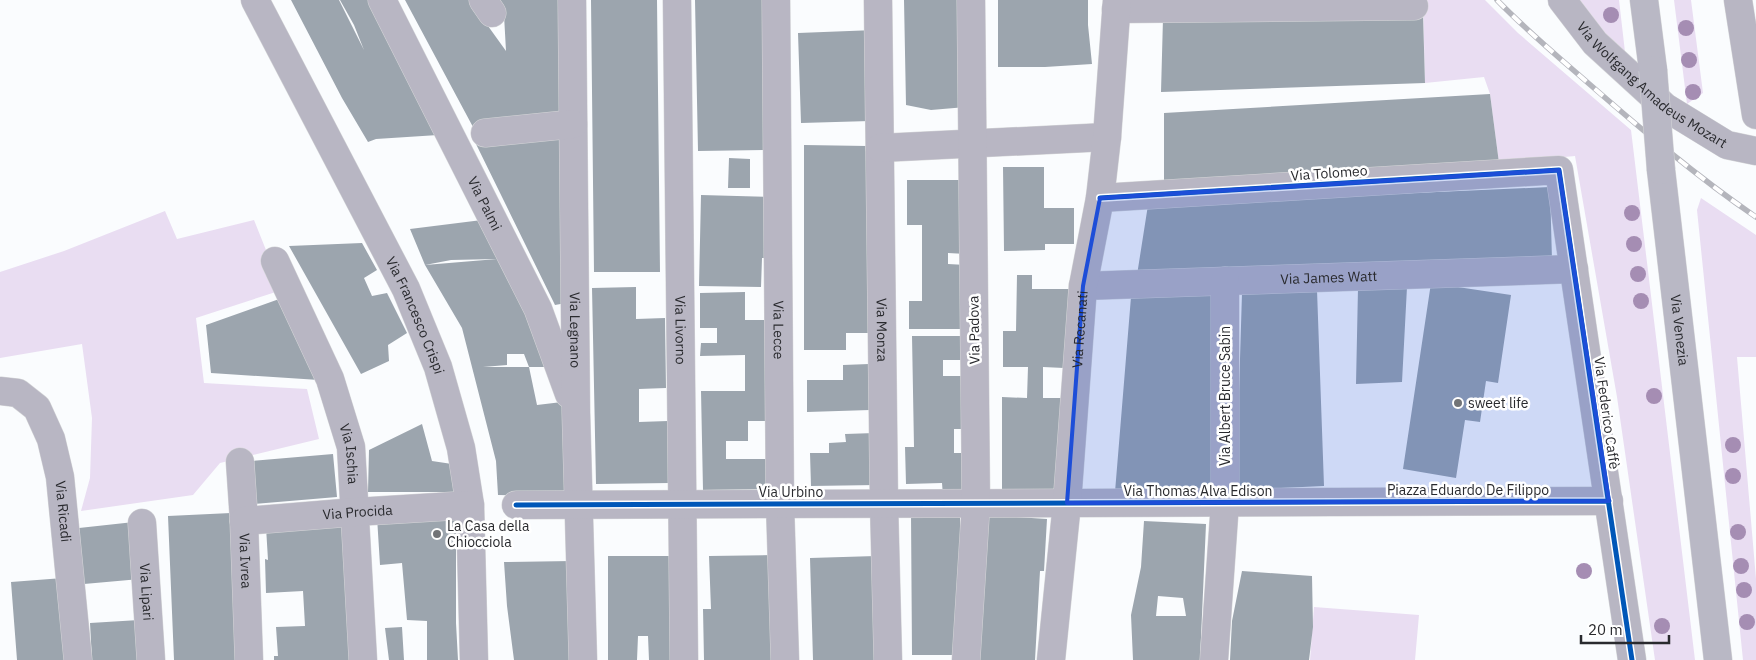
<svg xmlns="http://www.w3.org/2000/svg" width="1756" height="660" viewBox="0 0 1756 660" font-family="'IBM Plex Sans',sans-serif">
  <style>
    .green { fill: #e9ddf2 }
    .building { fill: #9ca5ae; fill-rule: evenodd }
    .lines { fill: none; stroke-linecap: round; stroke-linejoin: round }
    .minor-casing { stroke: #d5d6d8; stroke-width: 29 }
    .major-casing { stroke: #d5d6d8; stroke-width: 29 }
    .minor { stroke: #b8b6c3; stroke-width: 28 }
    .major { stroke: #b9b8c5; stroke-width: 28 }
    .rail-casing { stroke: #b4b5bc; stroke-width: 5.5 }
    .rail { stroke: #fff; stroke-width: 4; stroke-dasharray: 11; stroke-linecap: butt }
    .major-bridge-casing { stroke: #d5d6d8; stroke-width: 29; stroke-linecap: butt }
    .major-bridge { stroke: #b9b8c5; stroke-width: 28 }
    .cycleway-casing { stroke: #fff; stroke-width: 8 }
    .cycleway { stroke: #0057b8; stroke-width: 5 }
    .tree { fill: #a58db3 }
    .marked { fill: #1d4ed8; fill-opacity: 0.2; stroke: #1d4ed8; stroke-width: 4; stroke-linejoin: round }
    .poi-dot { fill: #727477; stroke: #fff; stroke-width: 2 }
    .labels { text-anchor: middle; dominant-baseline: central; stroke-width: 5; stroke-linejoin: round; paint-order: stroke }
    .street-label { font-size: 14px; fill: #292a2e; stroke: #fff }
    .poi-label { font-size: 14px; fill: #292a2e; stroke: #fff; text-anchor: start }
  </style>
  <rect width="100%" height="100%" fill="#fafcfe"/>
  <path class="green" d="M1423 0H1485L1518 33 1631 130 1695 660H1655L1617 397 1575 156 1499 163 1490 94 1484 77 1425 83Z
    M1573 0H1619L1625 52 1591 21Z
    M1674 0H1691L1703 93 1687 104Z
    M1701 198 1756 235V357H1737L1756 579V660H1743L1697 210Z
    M165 211 177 239 254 220 282 290 196 318 204 383 307 389 319 439 220 463 193 495 81 511 90 478 92 418 82 344 0 358V272L64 251Z
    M1314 607 1419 615 1415 660H1310Z"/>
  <path class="building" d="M291 0H339L364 50 354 25 340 0H373L383 19 379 25 384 26 438 135 376 139 368 142 342 98Z
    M405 0H473L483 19 506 51 504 15 495 0H562L563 122 473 127Z
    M591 0H657L660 272H594Z
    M695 0H768L770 150 698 151Z
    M904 0H963L966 107 931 110 906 105Z
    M998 0H1088V25L1092 64 1045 67H998Z
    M1423 13 1425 83 1161 92 1163 18Z
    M875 30 870 121 801 123 798 33Z
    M1490 94 1499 163 1164 187V113Z
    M564 138 566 303 555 305 475 142Z
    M804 145 867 146V234H870L871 333H846V350H804Z
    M729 158 750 159V188H728Z
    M1003 167H1044V208H1074V244H1045V250L1004 251Z
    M907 180H965L966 254 948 253V264L966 265 967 329H909V301H922V225H907Z
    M1550 187 1552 260 1137 275 1148 205Z
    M701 195 769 197 768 258H762L761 287 699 286Z
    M482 220 553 367H529L524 354H507V365L483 367H529L537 405 562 402 567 496 498 495 496 461 462 328 425 265 410 229ZM497 259 425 265 451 260Z
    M362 243 377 270 364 278 372 296 387 293 407 333 388 345 389 361 361 374 289 246Z
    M1017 275H1032V289H1069L1064 368 1043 367V398H1063L1056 491 1002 490V397L1027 398 1028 367H1003V331H1016Z
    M1431 283 1511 295 1498 383 1486 381 1480 422 1465 420 1456 478 1403 469Z
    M636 287V319L665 318 666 388 639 389V422L668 421 670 483 596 484 592 288Z
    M1407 287 1402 382 1356 384 1358 288Z
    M1317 290 1324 486 1236 490 1242 293Z
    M745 292V320H770L771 421H748V441H726V459H773V489L703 490 701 391H745V355L700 356 701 343H717V328H700V293Z
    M1214 294 1217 492H1115L1131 297Z
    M282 298 319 380 211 373 206 325Z
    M912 336H965V360H943V376H966L967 429H954V453H968V495L943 496 942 483 906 484 905 447H914Z
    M869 364 870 410 807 412V380H843V365Z
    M422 424 432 461 452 464 454 492H368L369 450Z
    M875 433 876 485 811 486 810 453H829V443L846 442 845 434Z
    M333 454 337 497 253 504 252 461Z
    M231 513 237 660H174L168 516Z
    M911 514H960L961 625 956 655H912Z
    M456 515V623L458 660H427V621L407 620 402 563 380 565 377 517Z
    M987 515 1047 519 1044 571H1040L1035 660H979Z
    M1144 521 1206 524 1200 660H1133L1131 615 1141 567ZM1158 596 1183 598 1186 616H1156Z
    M134 522 140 579 84 584 79 528Z
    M347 522 354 660H274V656H278L276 627 305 626 303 591 266 593 265 559 268 560 266 527Z
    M774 555 776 660H704L703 609H711L709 556Z
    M608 556H674V660H649L648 636H638L637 660H608Z
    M876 556 879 660H813L810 558Z
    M572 561 576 660H541V653V660H514L507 606 504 562Z
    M1242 571 1312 576 1313 627 1309 660H1230L1232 621Z
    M63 578 70 660H17L11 582Z
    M139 620 142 660H92L90 623Z
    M402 627 404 660H389L385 628Z"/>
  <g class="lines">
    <g class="minor-casing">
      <g id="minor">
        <path id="s1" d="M255 0 406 289 438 367 461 448 470 505 474 660"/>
        <path id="s2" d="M382 0 538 309 569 394"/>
        <path d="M483 0 492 13"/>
        <path id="s3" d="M572 0 576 412 583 660"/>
        <path id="s4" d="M677 0 684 660"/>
        <path id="s5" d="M776 0 780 504 785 660"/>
        <path id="s6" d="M878 0 884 503 888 660"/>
        <path id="s7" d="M1562 0 1595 43 1665 107 1727 145 1756 151"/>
        <path d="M1738 0 1756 115"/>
        <path d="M1116 9 1414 6"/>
        <path d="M485 133 573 124"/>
        <path d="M880 148 1107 137"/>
        <path d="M1100 198 1559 170 1632 660"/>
        <path id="s8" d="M275 261 330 379 351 447 363 660"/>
        <path id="s9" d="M1083 286 1574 269"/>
        <path id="s10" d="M0 391 18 393 37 408 51 439 60 477 78 660"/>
        <path id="s11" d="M240 462 244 521 249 660"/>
        <path d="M516 505 1609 501"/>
        <path id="s12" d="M244 521 355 512 470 505"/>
        <path id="s13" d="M142 523 151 660"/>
        <path d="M966 660 976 503 971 0"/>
        <path id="s14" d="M1051 660 1067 503 1083 286 1100 198 1107 137 1117 0"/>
        <path d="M1214 660 1225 502V281"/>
      </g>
    </g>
    <g class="major-casing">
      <g id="major">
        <path d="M1644 0 1653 70"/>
        <path id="s15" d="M1661 170 1718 660"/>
      </g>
    </g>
    <use href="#minor" class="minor"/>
    <use href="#major" class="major"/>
    <g class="rail-casing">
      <path id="rail" d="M1497 0C1525 29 1556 55 1587 82 1641 129 1696 176 1756 217"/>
    </g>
    <use href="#rail" class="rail"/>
    <g class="major-bridge-casing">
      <path id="major-bridge" d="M1653 70 1661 170"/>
    </g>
    <use href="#major-bridge" class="major-bridge"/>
    <g class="cycleway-casing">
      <path id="cycleway" d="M1100 198 1559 170 1632 660
        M516 505 1609 501"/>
    </g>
    <use href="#cycleway" class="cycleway"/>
  </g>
  <g class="tree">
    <circle cx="1611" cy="15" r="8"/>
    <circle cx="1686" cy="28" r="8"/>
    <circle cx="1689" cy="60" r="8"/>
    <circle cx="1693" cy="92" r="8"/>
    <circle cx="1632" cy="213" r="8"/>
    <circle cx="1634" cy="244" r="8"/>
    <circle cx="1638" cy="274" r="8"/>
    <circle cx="1641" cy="301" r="8"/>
    <circle cx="1654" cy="396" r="8"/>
    <circle cx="1733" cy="445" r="8"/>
    <circle cx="1733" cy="476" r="8"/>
    <circle cx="1738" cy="532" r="8"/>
    <circle cx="1741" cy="566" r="8"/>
    <circle cx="1584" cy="571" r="8"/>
    <circle cx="1744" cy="590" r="8"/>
    <circle cx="1747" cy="622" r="8"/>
    <circle cx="1662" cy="626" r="8"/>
  </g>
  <path class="marked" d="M1559 170 1609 501 1067 503 1083 286 1100 198Z"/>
  <g class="poi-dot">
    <circle cx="1458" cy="403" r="5"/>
    <circle cx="437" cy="534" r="5"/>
  </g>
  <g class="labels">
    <g class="street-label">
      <text stroke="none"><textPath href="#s7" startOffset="125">Via Wolfgang Amadeus Mozart</textPath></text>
      <text transform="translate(1329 173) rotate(-4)">Via Tolomeo</text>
      <text stroke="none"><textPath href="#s2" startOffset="228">Via Palmi</textPath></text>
      <text stroke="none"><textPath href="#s9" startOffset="246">Via James Watt</textPath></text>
      <text stroke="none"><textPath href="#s1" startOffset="354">Via Francesco Crispi</textPath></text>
      <text stroke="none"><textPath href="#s14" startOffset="332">Via Recanati</textPath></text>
      <text stroke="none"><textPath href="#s3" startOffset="330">Via Legnano</textPath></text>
      <text stroke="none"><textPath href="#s4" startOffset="330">Via Livorno</textPath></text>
      <text stroke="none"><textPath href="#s5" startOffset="330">Via Lecce</textPath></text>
      <text stroke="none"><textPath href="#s6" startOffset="330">Via Monza</textPath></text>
      <text transform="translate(974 330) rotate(-91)">Via Padova</text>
      <text stroke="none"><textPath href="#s15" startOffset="161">Via Venezia</textPath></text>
      <text transform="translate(1225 396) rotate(-90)">Via Albert Bruce Sabin</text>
      <text transform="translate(1607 413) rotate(82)">Via Federico Caffè</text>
      <text stroke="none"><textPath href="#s8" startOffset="208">Via Ischia</textPath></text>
      <text x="1468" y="490">Piazza Eduardo De Filippo</text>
      <text x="1198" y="491">Via Thomas Alva Edison</text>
      <text x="791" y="492">Via Urbino</text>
      <text stroke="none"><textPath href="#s10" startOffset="150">Via Ricadi</textPath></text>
      <text stroke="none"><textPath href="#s12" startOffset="114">Via Procida</textPath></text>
      <text stroke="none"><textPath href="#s11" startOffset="99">Via Ivrea</textPath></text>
      <text stroke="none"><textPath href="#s13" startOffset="69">Via Lipari</textPath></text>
    </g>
    <g class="poi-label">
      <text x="1468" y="403">sweet life</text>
      <text x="447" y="526">La Casa della<tspan x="447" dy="16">Chiocciola</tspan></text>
    </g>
  </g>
  <path d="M1581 635v8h88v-8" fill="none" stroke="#292a2e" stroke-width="2.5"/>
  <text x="1588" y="635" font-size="15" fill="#292a2e" stroke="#ffffff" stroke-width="4" paint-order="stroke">20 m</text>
</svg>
